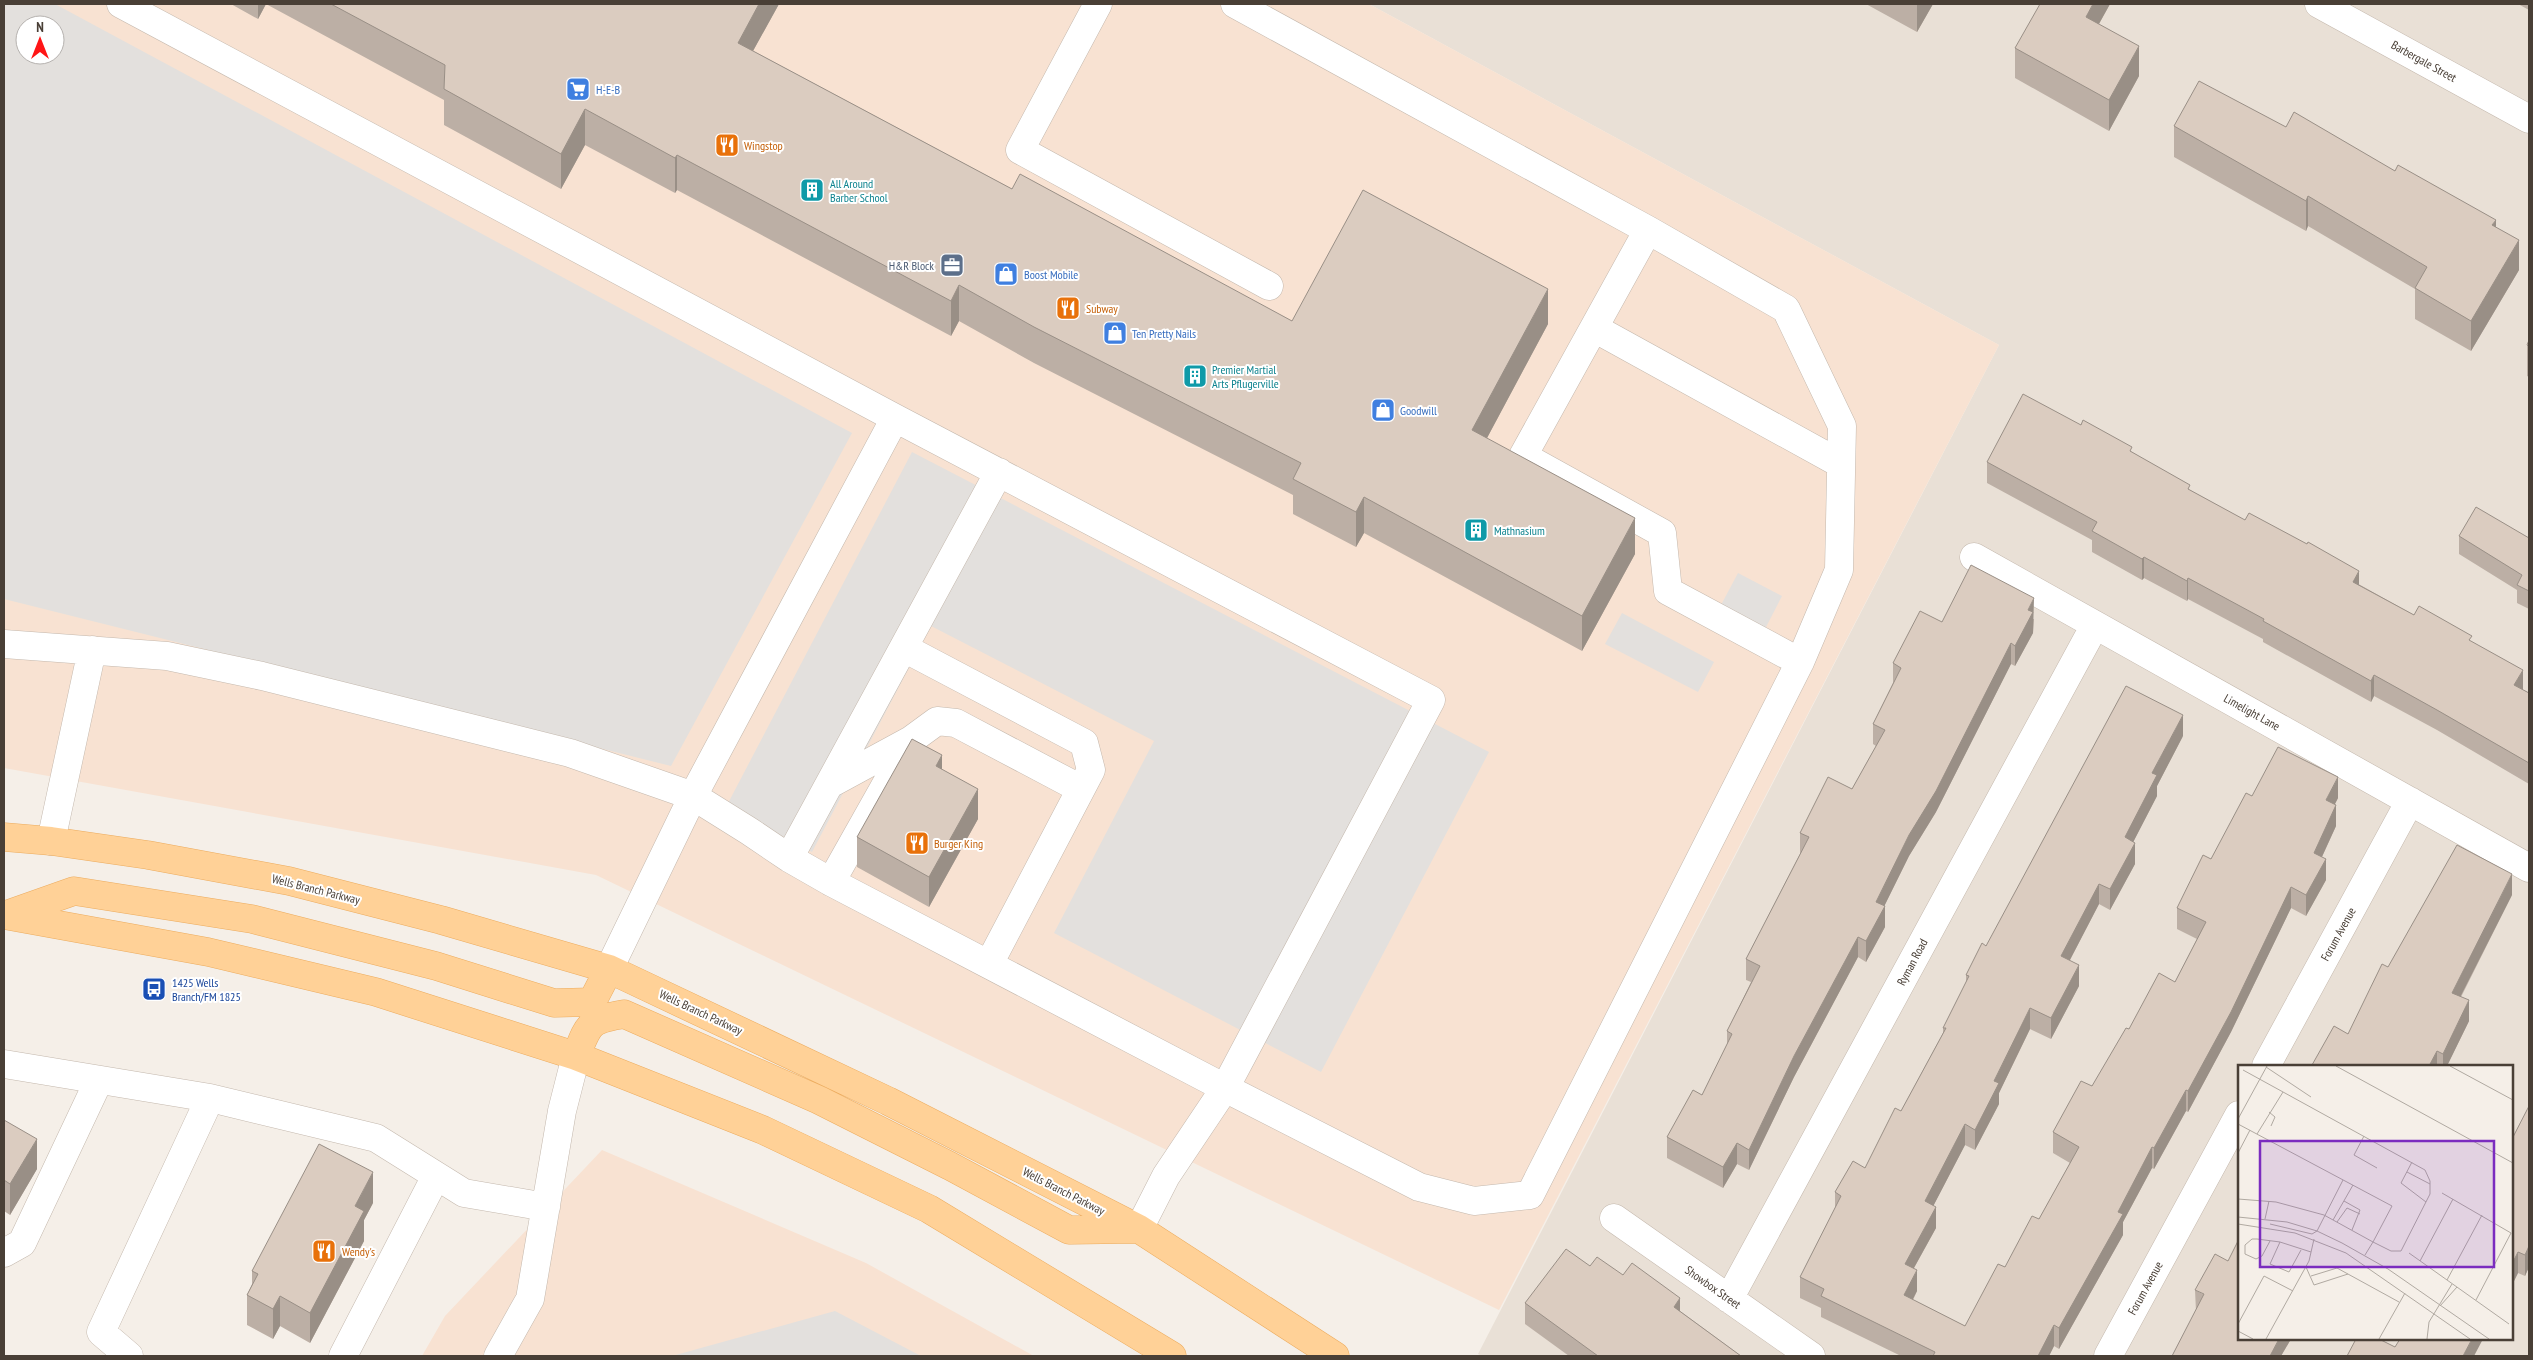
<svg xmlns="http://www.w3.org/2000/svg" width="2533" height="1360" viewBox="0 0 2533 1360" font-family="'PT Sans Narrow',sans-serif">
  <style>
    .residential { fill: #e9e0d6; fill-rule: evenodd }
    .commercial { fill: #f8e2d2; fill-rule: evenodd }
    .parking { fill: #e3e0dd; fill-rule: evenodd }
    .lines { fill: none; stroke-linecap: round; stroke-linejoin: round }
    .minor-casing { stroke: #c4b8ad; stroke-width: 29 }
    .major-casing { stroke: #ecac5f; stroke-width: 29 }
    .minor { stroke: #fff; stroke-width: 28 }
    .major { stroke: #ffd197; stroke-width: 28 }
    .wall { fill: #bcafa5 }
    .shaded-wall { fill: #998f86 }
    .building { fill: #dbccc0; stroke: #998f86 }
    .labels { text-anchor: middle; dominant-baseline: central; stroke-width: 4; stroke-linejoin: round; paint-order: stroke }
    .street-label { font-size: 12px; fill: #493f36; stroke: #fff }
    .shop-label { font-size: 12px; fill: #366cbe; stroke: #fff; text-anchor: start }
    .food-label { font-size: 12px; fill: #c56008; stroke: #fff; text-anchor: start }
    .culture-label { font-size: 12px; fill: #0d838f; stroke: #fff; text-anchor: start }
    .service-label { font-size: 12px; fill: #4e5e75; stroke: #fff; text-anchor: end }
    .transit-label { font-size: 12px; fill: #164399; stroke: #fff; text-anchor: start }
    .inset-road { fill: none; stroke: #b0a9a1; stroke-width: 1 }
    .view { fill: #7b2cbf; fill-opacity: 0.15; stroke: #7b2cbf; stroke-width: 2.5 }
    .inset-edge { fill: none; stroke: #493f36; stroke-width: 2.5 }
  </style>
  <rect width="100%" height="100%" fill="#f5efe8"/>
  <path class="residential" d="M1369 4H2529V1356H1482L1478 1354 1999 345ZM2239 1066H2512V1339H2239Z"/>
  <path class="commercial" d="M4 4H1369L1999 345 1499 1310 596 875 4 768ZM25 25H55V55H25Z
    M602 1150 866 1263 1034 1356H422L445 1316Z"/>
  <path class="parking" d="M4 4H55L852 433 671 766 4 599ZM25 25H55V55H25Z
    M912 452 1489 752 1321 1072 1054 933 1154 741 931 626 812 852 726 807Z
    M1738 573 1782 596 1765 629 1721 605Z
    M1622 613 1714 662 1698 692 1605 644Z
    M835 1311 921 1356H672Z"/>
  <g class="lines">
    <g class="minor-casing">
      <path id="minor" d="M121 4 895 418 1431 700 1225 1088 1419 1187 1474 1201 1530 1195 1800 662 1839 570 1842 426 1786 309 1648 230 1235 4
        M1098 4 1020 150 1269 286
        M2319 4 2529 119
        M1648 230 1523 456 1662 533 1668 591 1800 662
        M1594 328 1841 464
        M1974 557 2529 868
        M4 644 167 656 262 676 570 753 693 796 749 831 789 858 831 882 1225 1088 1166 1176 1139 1229
        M904 648 1084 743 1091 770 989 964
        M830 784 911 740
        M51 841 92 650
        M789 858 999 472
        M831 882 911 740 937 721 956 723 1081 789
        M609 969 693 796 895 418
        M4 1064 210 1098
        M2266 1066 2410 801
        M1614 1218 1811 1356
        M4 1253 22 1243 99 1080
        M1729 1299 2095 625
        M129 1356 101 1332 210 1098 376 1138 464 1193 546 1207
        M343 1356 436 1176
        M498 1356 530 1299 562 1111 576 1056
        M2108 1356 2239 1115"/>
    </g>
    <g class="major-casing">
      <path id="major" d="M4 837 51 841 148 855 289 881 441 920 609 969 888 1101 1139 1229 1335 1356
        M4 915 208 952 376 992 576 1056 763 1130 929 1209 1172 1356
        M6 915 74 891 252 919 436 966 554 1003 592 1002 609 969
        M576 1056C589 1023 589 1020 624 1014L819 1100 950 1166 1069 1230 1135 1229"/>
    </g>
    <use href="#minor" class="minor"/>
    <use href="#major" class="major"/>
  </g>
  <path class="wall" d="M231 4H779L753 51 1012 189 1292 321 1548 324 1487 438 1635 554 1582 651 1364 533 1356 547 1293 514V495L1034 363 959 321 951 336 677 190 675 193 585 145 561 189 444 125V100L266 4 258 19Z
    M1866 4H1933L1917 32Z
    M2110 4 2099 24 2139 76 2109 131 2015 78V48Z
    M2518 4H2529V10Z
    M2174 126 2286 127 2395 171 2496 227 2519 270 2471 351 2415 319V289L2308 226 2306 231 2174 157Z
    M2529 340V377L2527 376V345Z
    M2081 425 2132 452 2190 490 2414 615 2472 642 2523 690 2529 693V784L2437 730 2374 696 2371 702 2263 642V639L2188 599 2187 601 2144 578 2142 580 2092 552V540L1987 483V462Z
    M2459 536 2529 538V609L2517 603V590L2459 554Z
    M2034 619 2033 633 2015 666 2011 664 1936 812 1909 856 1884 906 1885 927 1866 962 1858 957 1794 1077 1749 1170 1737 1164 1723 1188 1667 1158V1137L1702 1095 1727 1045V1031L1751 982 1746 980V959L1800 854V833L1852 789 1876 746 1873 744V724L1893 683V663L1942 622Z
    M2183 736 2157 786V796L2133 842 2135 864 2110 910 2099 904 2070 960 2079 986 2051 1039 2030 1029 1999 1093V1104L1975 1150 1965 1145 1933 1206 1936 1228 1914 1268 1917 1291 1913 1300 1965 1326 2005 1267 2039 1219 2070 1163 2053 1153V1132L2092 1086 2129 1029 2175 982 2197 939 2177 929V908L2211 859 2252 796 2338 798 2335 804 2336 826 2322 857 2326 880 2306 916 2291 908 2231 1032 2188 1112 2186 1111 2154 1169 2152 1168 2123 1222V1235L2059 1349 2054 1346 2049 1356H1901L1821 1317V1308L1800 1298V1277L1835 1208V1192L1865 1168 1901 1111 1943 1033V1028L1966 983V975L1986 946Z
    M942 769 978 819 929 907 857 867V837Z
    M2512 895 2461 997 2469 1021 2447 1066H2312V1065L2348 1034 2388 967Z
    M2529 1106V1267L2525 1276 2518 1273 2512 1285V1139Z
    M4 1120 37 1169 10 1215 4 1211Z
    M373 1203 364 1220V1241L310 1343 280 1326 273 1339 247 1325V1295L252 1284V1271Z
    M1590 1266 1623 1275 1680 1311 1741 1356H1569L1525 1324V1303Z
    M2195 1290 2291 1339 2281 1356H2172L2196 1311Z"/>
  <path class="shaded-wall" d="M258 4H266L258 19Z
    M759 4H779L738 78V43Z
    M1917 4H1933L1917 32Z
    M2093 4H2110L2086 47V17Z
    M2139 46V76L2109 131V100Z
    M585 109V145L561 189V154Z
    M677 155V190L675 193V158Z
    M2308 196V226L2306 231V201Z
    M2496 220V250L2492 225Z
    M2519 240V270L2471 351V321Z
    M959 285V321L951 336V301Z
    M1548 289V324L1472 466V430Z
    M1364 497V533L1356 547V512Z
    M1635 518V554L1582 651V616Z
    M2144 557V578L2142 580V559Z
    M2359 571V592L2353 582Z
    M2188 578V599L2187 601V581Z
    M2034 598 2033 633 2015 666V646L2028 610Z
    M2011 643V664L1936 812 1909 856 1876 923V902L1909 835Z
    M2523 670V691L2514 685Z
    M2374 675V696L2371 702V681Z
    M2183 715V736L2157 786V796L2125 858V837L2152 773Z
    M942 755V786L936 766Z
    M2338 777V798L2326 821V800Z
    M978 789V819L929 907V877Z
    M2336 805V826L2314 874V853Z
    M2135 843V864L2110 910V889Z
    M2326 859V880L2306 916V895Z
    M2512 874V895L2452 1013V993Z
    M2099 884V904L2061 977V956Z
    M2291 887V908L2231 1032 2188 1112V1091Z
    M1885 906V927L1866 962V941Z
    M1858 937V957L1794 1077 1749 1170V1150L1794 1056Z
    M2079 965V986L2051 1039V1018Z
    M2469 1000V1021L2447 1066H2443V1054Z
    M2030 1008V1029L1999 1093V1104L1975 1150V1130L1994 1081Z
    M2437 1051V1066H2429Z
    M2186 1090V1111L2154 1169V1148Z
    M1965 1124V1145L1925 1222V1201Z
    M37 1139V1169L10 1215V1184Z
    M1737 1143V1164L1723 1188V1167Z
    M2152 1147V1168L2123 1222V1235L2059 1349V1328L2118 1212Z
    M373 1172V1203L364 1220V1241L310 1343V1313L355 1206Z
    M1936 1207V1228L1905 1284V1264Z
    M2529 1246V1267L2525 1276V1255Z
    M2518 1252V1273L2512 1285V1264Z
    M1917 1270V1291L1904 1316V1295Z
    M280 1296V1326L273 1339V1309Z
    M1680 1298V1319L1674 1307Z
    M2054 1325V1346L2049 1356H2038Z
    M2279 1339H2291L2281 1356H2270Z
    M2472 1339H2483L2474 1356H2463Z"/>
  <path class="building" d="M331 4H759L738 43 1012 189 1020 174 1292 321 1363 190 1548 289 1472 430 1635 518 1582 616 1364 497 1356 512 1293 479 1301 463 1034 327 959 285 951 301 677 155 675 158 585 109 561 154 444 89 445 65Z
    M2040 4H2093L2086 17 2139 46 2109 100 2015 48Z
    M2199 81 2286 127 2294 112 2395 171 2398 165 2496 220 2492 225 2519 240 2471 321 2415 288 2427 267 2308 196 2306 201 2174 126Z
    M2529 340V347L2527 345Z
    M2023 394 2081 425 2083 420 2132 447 2130 451 2190 485 2188 489 2245 520 2249 513 2307 544 2308 542 2359 571 2353 582 2414 615 2419 606 2472 636 2469 640 2523 670 2514 685 2529 693V763L2437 710 2374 675 2371 681 2263 621 2264 619 2188 578 2187 581 2144 557 2142 559 2092 531 2097 522 1987 462Z
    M2476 507 2529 538V591L2517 585 2522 575 2459 536Z
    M1971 565 2034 598 2028 610 2033 612 2015 646 2011 643 1936 791 1909 835 1876 902 1885 906 1866 941 1858 937 1794 1056 1749 1150 1737 1143 1723 1167 1667 1137 1693 1090 1702 1095 1732 1034 1727 1031 1760 966 1746 959 1809 837 1800 833 1828 777 1852 789 1885 730 1873 724 1901 668 1893 663 1920 611 1942 622Z
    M2126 686 2183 715 2152 773 2157 775 2125 837 2135 843 2110 889 2099 884 2061 956 2079 965 2051 1018 2030 1008 1994 1081 1999 1083 1975 1130 1965 1124 1925 1201 1936 1207 1905 1264 1917 1270 1904 1295 1965 1326 1998 1264 2005 1267 2032 1216 2039 1219 2079 1147 2053 1132 2081 1081 2092 1086 2126 1028 2129 1029 2159 973 2175 982 2206 922 2177 908 2203 855 2211 859 2246 793 2252 796 2278 747 2338 777 2326 800 2336 805 2314 853 2326 859 2306 895 2291 887 2231 1012 2188 1091 2186 1090 2154 1148 2152 1147 2118 1212 2123 1214 2059 1328 2054 1325 2038 1356H1933L1935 1352 1821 1296 1824 1289 1800 1277 1841 1196 1835 1192 1853 1161 1865 1168 1895 1108 1901 1111 1946 1028H1943L1969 976 1966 975 1982 943 1986 946Z
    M912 739 942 755 936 766 978 789 929 877 857 837Z
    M2457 845 2512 874 2452 993 2469 1000 2443 1054 2437 1051 2429 1066H2313L2312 1065 2334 1026 2348 1034 2382 964 2388 967Z
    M2529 1106V1246L2525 1255 2518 1252 2512 1264V1139Z
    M4 1120 37 1139 10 1184 4 1180Z
    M319 1144 373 1172 355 1206 364 1211 310 1313 280 1296 273 1309 247 1295 258 1274 252 1271Z
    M2239 1239V1339H2279L2270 1356H2172L2204 1294 2195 1290 2215 1254 2228 1261Z
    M1566 1249 1590 1266 1597 1257 1623 1275 1632 1263 1680 1298 1674 1307 1741 1356H1598L1525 1303Z
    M2356 1339H2379L2395 1347 2400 1339H2472L2463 1356H2347Z"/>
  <defs>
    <g id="supermarket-square" transform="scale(1.25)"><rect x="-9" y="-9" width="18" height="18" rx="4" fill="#3f7fe0" stroke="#fff"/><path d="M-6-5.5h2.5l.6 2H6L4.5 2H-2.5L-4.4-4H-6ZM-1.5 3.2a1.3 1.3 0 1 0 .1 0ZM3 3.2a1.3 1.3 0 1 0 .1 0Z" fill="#fff"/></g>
    <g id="restaurant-square" transform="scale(1.25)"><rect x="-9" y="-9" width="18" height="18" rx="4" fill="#e8710a" stroke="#fff"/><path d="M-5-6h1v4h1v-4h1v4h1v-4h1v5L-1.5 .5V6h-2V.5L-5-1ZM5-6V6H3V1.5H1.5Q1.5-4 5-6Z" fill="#fff"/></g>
    <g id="building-square" transform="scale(1.25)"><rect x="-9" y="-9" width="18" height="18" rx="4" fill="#0f9aa8" stroke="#fff"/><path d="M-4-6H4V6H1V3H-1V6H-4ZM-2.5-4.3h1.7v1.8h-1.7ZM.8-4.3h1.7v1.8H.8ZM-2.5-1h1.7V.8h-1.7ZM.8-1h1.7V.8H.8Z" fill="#fff"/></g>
    <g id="office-square" transform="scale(1.25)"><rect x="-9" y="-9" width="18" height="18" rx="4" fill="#5c6f8a" stroke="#fff"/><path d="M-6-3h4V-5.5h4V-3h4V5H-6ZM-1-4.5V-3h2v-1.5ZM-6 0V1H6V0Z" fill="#fff"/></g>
    <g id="shop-square" transform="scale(1.25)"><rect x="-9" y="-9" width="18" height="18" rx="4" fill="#3f7fe0" stroke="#fff"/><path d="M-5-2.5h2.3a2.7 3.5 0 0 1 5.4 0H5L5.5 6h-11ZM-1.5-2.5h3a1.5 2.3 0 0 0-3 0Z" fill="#fff"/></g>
    <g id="bus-square" transform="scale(1.25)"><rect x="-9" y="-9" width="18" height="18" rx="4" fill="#1a4fb4" stroke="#fff"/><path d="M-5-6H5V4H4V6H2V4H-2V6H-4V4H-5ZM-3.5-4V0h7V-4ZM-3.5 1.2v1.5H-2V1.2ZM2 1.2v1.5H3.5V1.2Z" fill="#fff"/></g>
  </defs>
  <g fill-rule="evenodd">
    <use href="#supermarket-square" x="578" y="89"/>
    <use href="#restaurant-square" x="727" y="145"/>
    <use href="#building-square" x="812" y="190"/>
    <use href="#office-square" x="952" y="265"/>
    <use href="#shop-square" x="1006" y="274"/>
    <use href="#restaurant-square" x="1068" y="308"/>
    <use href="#shop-square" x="1115" y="333"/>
    <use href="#building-square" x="1195" y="376"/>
    <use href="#shop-square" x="1383" y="410"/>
    <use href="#building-square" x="1476" y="530"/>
    <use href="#restaurant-square" x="917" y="843"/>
    <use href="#bus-square" x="154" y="989"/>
    <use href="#restaurant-square" x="324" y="1251"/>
  </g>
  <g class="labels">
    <g class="street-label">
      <text transform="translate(2424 61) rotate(29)">Barbergale Street</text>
      <text transform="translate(2252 712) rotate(29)">Limelight Lane</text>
      <text transform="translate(316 889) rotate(14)">Wells Branch Parkway</text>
      <text transform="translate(2338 934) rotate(-61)">Forum Avenue</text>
      <text transform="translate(1912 962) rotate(-62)">Ryman Road</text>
      <text transform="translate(701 1012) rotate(25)">Wells Branch Parkway</text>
      <text transform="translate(1064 1191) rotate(27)">Wells Branch Parkway</text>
      <text transform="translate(1713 1287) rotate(35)">Showbox Street</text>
      <text transform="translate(2145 1288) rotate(-61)">Forum Avenue</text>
    </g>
    <g class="shop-label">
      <text x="596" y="89">H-E-B</text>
      <text x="1024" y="274">Boost Mobile</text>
      <text x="1132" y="333">Ten Pretty Nails</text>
      <text x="1400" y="410">Goodwill</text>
    </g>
    <g class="food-label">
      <text x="744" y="145">Wingstop</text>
      <text x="1086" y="308">Subway</text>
      <text x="934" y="843">Burger King</text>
      <text x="342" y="1251">Wendy's</text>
    </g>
    <g class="culture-label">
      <text x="830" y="183">All Around<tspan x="830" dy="14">Barber School</tspan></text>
      <text x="1212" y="369">Premier Martial<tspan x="1212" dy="14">Arts Pflugerville</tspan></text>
      <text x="1494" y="530">Mathnasium</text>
    </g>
    <g class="service-label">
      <text x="934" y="265">H&amp;R Block</text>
    </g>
    <g class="transit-label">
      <text x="172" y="982">1425 Wells<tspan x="172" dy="14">Branch/FM 1825</tspan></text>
    </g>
  </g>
  <g transform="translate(2238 1065)">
    <rect width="275" height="275" fill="#f5efe8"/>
    <path class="inset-road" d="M98 1 275 98M212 1 275 35M28 2 73 32M31 47 37 52 33 61M0 54 29 1M0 59 154 141 135 177 153 186H163L192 129V116L187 105 5 5M19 69 45 27M126 71 116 90 139 103M0 88 12 65M174 97 163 118 188 137M169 107 192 119M204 128 273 168 238 235M0 134 38 137 86 150 135 177 127 190M106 136 122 145 114 165M0 152 49 157 79 166 104 178 150 204 251 274M27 154 31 136M95 155 115 120M99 157 109 143 122 149M0 159 57 168 108 188 232 274M32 159 74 169 79 166M79 166 105 115M32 176 24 191 18 194 7 189V180L14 174H19L42 177M63 185 51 207 32 199 42 177 73 187M171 188 271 259M182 196 215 134M68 202 76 220 110 209M73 211 99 203 161 237M209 215 244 150M202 241 219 222M0 259 26 211 55 226M0 266 15 274M28 274 71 196 76 174M141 274 167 228M189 274 191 257 214 219"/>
    <path class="view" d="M22 76H256V202H22Z"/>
    <rect width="275" height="275" class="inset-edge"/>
  </g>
  <rect width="2533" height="1360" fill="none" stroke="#493f36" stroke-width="10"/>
  <g transform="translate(40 40)"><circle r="24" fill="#ffffff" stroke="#b6b2af"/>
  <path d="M0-4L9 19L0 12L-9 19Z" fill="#ff1516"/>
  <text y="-8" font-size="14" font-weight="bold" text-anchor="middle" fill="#493f36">N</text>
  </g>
</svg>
